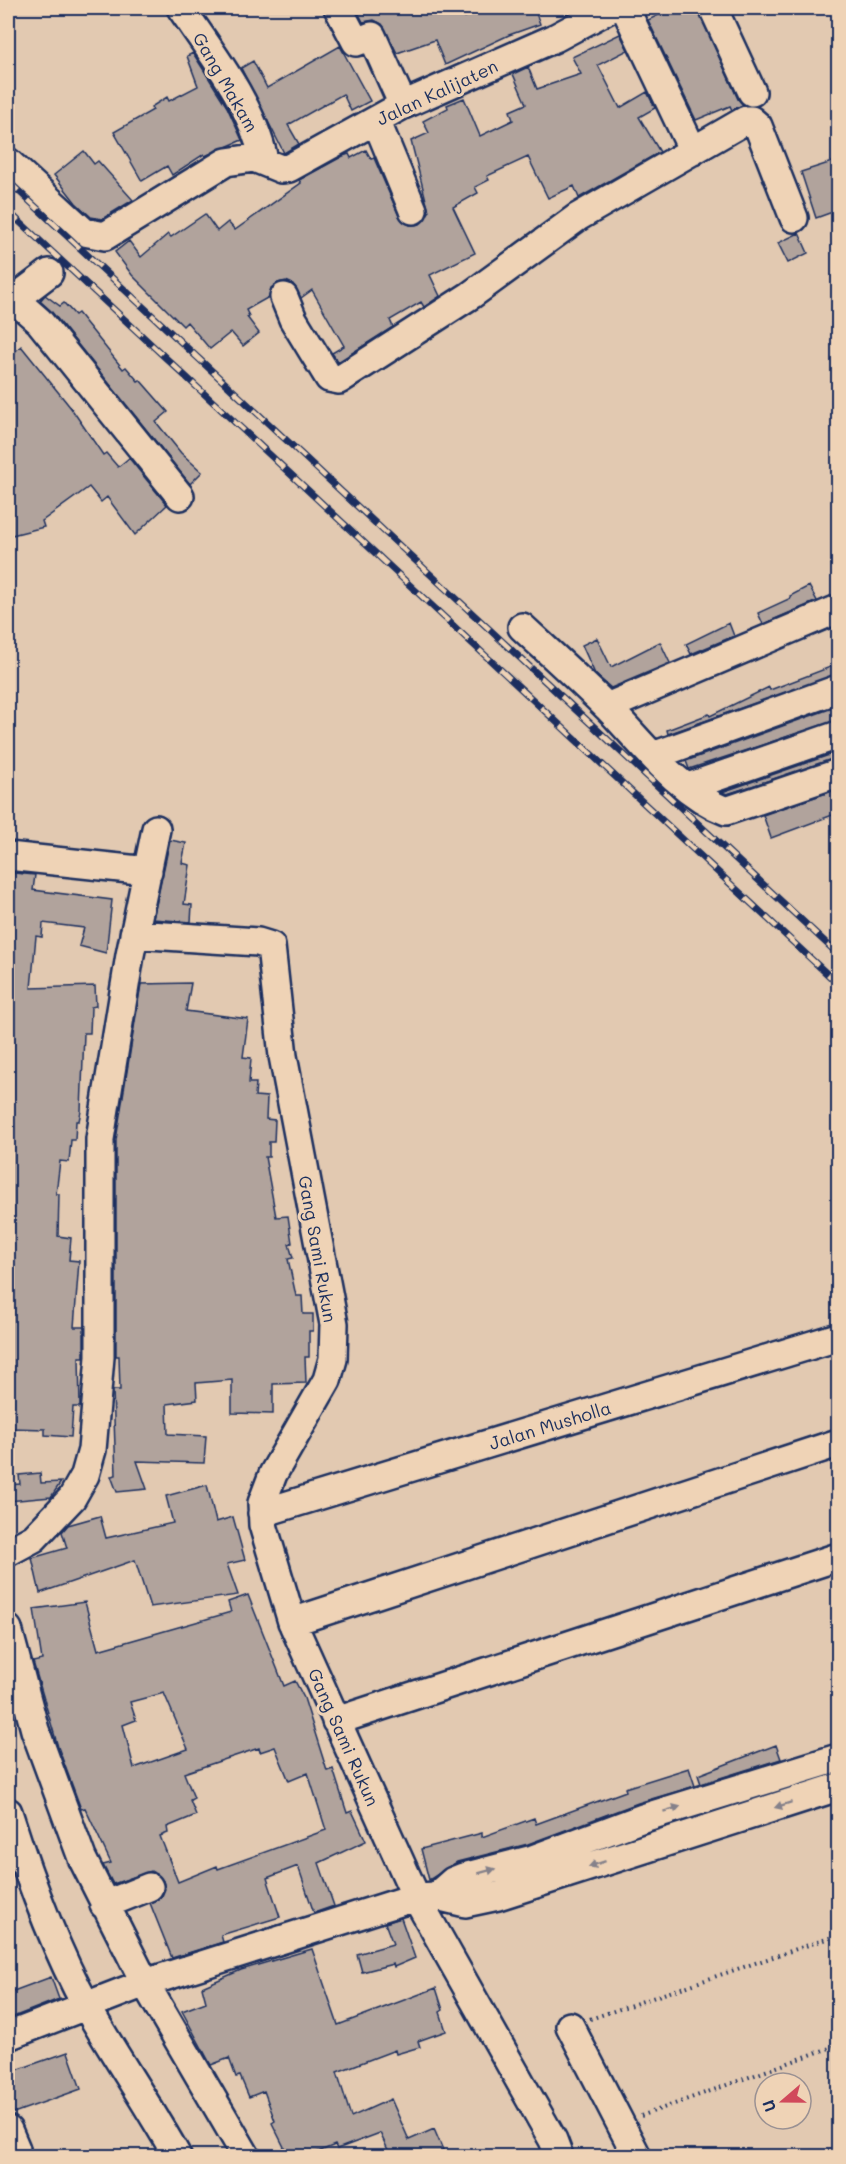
<svg xmlns="http://www.w3.org/2000/svg" width="846" height="2164" viewBox="0 0 846 2164" font-family="Mali,sans-serif">
  <style>
    .building { fill: #b1a39c; stroke: #1b2f5e; stroke-width: 1.5; fill-rule: evenodd }
    .lines { fill: none; stroke-linecap: round; stroke-linejoin: round }
    .minor-casing { stroke: #1b2f5e; stroke-width: 32 }
    .path { stroke: #1b2f5e; stroke-width: 4; stroke-dasharray: 1.5 4.5; stroke-linecap: butt }
    .minor { stroke: #efd3b6; stroke-width: 27 }
    .rail-casing { stroke: #1b2f5e; stroke-width: 7 }
    .rail { stroke: #efd3b6; stroke-width: 4.5; stroke-dasharray: 14; stroke-linecap: butt }
    .oneway { fill: #85818a }
    .labels { text-anchor: middle; dominant-baseline: central; stroke-width: 6; stroke-linejoin: round; paint-order: stroke }
    .street-label { font-size: 18px; fill: #1b2f5e; stroke: #efd3b6 }
  </style>
  <rect width="100%" height="100%" fill="#e2c9b1"/>
  <filter id="ink" filterUnits="userSpaceOnUse"><feTurbulence type="fractalNoise" baseFrequency=".0167" numOctaves="2"/><feDisplacementMap in="SourceGraphic" scale="12" xChannelSelector="R" yChannelSelector="G"/><feConvolveMatrix kernelMatrix="1 2 1 2 8 2 1 2 1" color-interpolation-filters="sRGB"/></filter>
  <g filter="url(#ink)">
    <path class="building" d="M356 8H461L465 17 487 8H534L540 24 509 35 445 65 435 40 397 53 382 24 374 20 363 22Z
      M658 8H697L738 99 743 105 732 110 730 106 696 120 648 20 661 14Z
      M620 34 628 50 598 65 620 108 647 92 655 108 639 117 660 152 579 198 574 186 548 198 528 157 487 176 489 180 475 187 478 193 453 207 475 253 430 275 440 296 424 307 421 302 390 320 393 327 338 362 332 353 344 346 312 290 301 298 293 284 286 281 278 283 271 288 269 297 246 310 249 316 247 317 259 333 243 346 231 332 210 349 187 322 183 326 132 275 115 252 129 241 141 257 168 234 171 237 205 214 217 231 228 222 235 230 301 183 299 180 343 156 349 154 351 158 366 150 371 159 374 158 399 216 410 225 420 224 429 212 411 141 429 133 423 121 448 108 447 105 464 98 480 136 513 120 510 111 526 104 513 74 528 67 537 89 581 74 572 57Z
      M340 46 370 101 351 111 343 94 288 125 299 144 284 153 241 68 253 61 267 88Z
      M193 53 227 107 242 140 205 156 204 154 172 175 167 166 142 181 114 132 153 110 151 107 167 97 169 101 198 86 187 56Z
      M84 151 94 164 98 161 133 200 102 219 91 217 76 203 54 175Z
      M838 160V210L816 218 801 172Z
      M799 233 808 253 788 263 778 243Z
      M45 295 60 306 64 303 75 315 78 313 123 369 126 367 138 381 140 380 168 412 156 422 181 453 202 472 190 484 51 311 40 301Z
      M21 346 71 408 103 455 106 453 118 467 129 458 167 505 135 535 107 497 101 502 89 487 42 521 44 527 8 536V358Z
      M809 586 817 601 763 624 758 613 791 598 790 596Z
      M729 623 734 636 691 654 686 644Z
      M597 638 611 667 660 642 670 663 611 688 595 674 582 645Z
      M838 664V674L668 734 667 730 709 714 710 716 769 687 770 690Z
      M838 706V720L689 769 686 761Z
      M838 752V758L727 794 722 792Z
      M838 789V813L771 838 763 815Z
      M170 840 186 843 182 863 190 865 184 904 192 905 191 922 153 919Z
      M14 873 35 875 33 890 112 900 106 953 79 946 84 928 43 923 42 937 36 936 31 988 95 986 96 1006 91 1007 90 1033H84L81 1111 79 1121H76L75 1140H71L69 1162 60 1161 56 1194H59L58 1236 71 1238 69 1260 79 1261 74 1327H84V1357H79L80 1407H73L71 1437 45 1435V1429L10 1428 11 1407H8V929Z
      M191 983 186 1011 248 1019 243 1057 251 1058 249 1083H256L255 1096 267 1097 266 1119 275 1120 274 1142H269V1157H265L276 1217 288 1216 292 1243 289 1244 293 1258 288 1259 296 1296H302L303 1314H313V1331H309V1357H305L306 1383 273 1384V1414L232 1413V1380L196 1383 197 1400 167 1404 168 1434 206 1436 204 1463 137 1461 147 1489 117 1492 111 1476 116 1475 113 1390H120L119 1356H116V1140L141 984Z
      M40 1473 41 1483 61 1482 51 1497 8 1501V1485L20 1484 19 1475Z
      M207 1485 216 1522 233 1517 245 1560 227 1564 238 1595 150 1607 135 1560 40 1593 32 1558 67 1548 62 1532 68 1525 100 1516 106 1538 173 1523 166 1496Z
      M248 1595 284 1686 295 1681 304 1698 327 1771 333 1769 347 1813 352 1811 366 1841 319 1863 334 1906 314 1913 298 1866 267 1878 280 1917 221 1935 223 1942 172 1958 150 1903 162 1896 165 1889 163 1881 151 1871 113 1884 103 1865 111 1863 85 1808 81 1809 58 1747 33 1662 42 1660 34 1609 85 1602 98 1650 231 1612 228 1602ZM164 1693 188 1749 134 1768 123 1725 136 1720 130 1702ZM275 1747 289 1781 308 1773 326 1830 218 1869 217 1866 178 1882 160 1836 168 1833 167 1827 196 1815 190 1800 194 1798 184 1773 259 1748 260 1752Z
      M776 1745 781 1759 701 1784 698 1775Z
      M689 1768 695 1786 638 1803 528 1844 457 1862 429 1880 421 1849 482 1833V1837L534 1818 536 1824 626 1791 625 1788Z
      M401 1918 415 1958 394 1967 393 1964 362 1972 357 1954 393 1944 385 1923Z
      M312 1949 338 2025 436 1988 443 2010 440 2012 446 2031 418 2041 420 2047 396 2054 395 2050 337 2072 351 2117 391 2099 409 2140 434 2129 446 2157H374L388 2150 380 2133 337 2149 335 2145 306 2157H289L272 2123 275 2121 264 2091 249 2097 240 2076 236 2077 229 2058 211 2065 182 2011 206 2002 202 1987 241 1970Z
      M51 1977 59 1999 8 2019V1993Z
      M68 2052 81 2089 8 2115V2073Z"/>
    <g class="lines">
      <g class="minor-casing">
        <path id="minor" d="M181 8C213 55 252 104 264 160
          M338 8 356 42 372 36 403 105
          M625 8 693 151
          M713 8 752 92
          M376 120 413 210
          M8 162 84 232 105 236 226 162 254 158 281 169 289 168 403 105 555 38 611 8
          M284 297 293 319 329 378 339 380 471 295 578 217 746 120H751L758 126 794 218
          M14 299 39 321 180 496
          M8 304 49 273
          M522 627C551 654 581 681 609 709 643 744 679 793 726 811L838 773
          M607 707 838 609
          M653 756 838 689
          M688 787 838 735
          M8 856 148 871
          M134 934 258 942 271 946 283 1056 334 1324 333 1359 327 1380 273 1474 262 1503 263 1525 292 1622 416 1897 553 2140 559 2156
          M262 1513 838 1337
          M8 1552 34 1538 72 1498 85 1475 92 1450 100 1357V1139L130 955 156 829
          M292 1622 838 1443
          M8 1629 35 1730 82 1858 145 1983 246 2156
          M336 1721 838 1557
          M8 1812C28 1875 55 1949 87 2007 116 2058 149 2106 177 2156
          M436 1896 453 1881 463 1877 533 1859 643 1818 838 1758
          M104 1905 149 1887
          M570 2026 637 2156
          M8 2036 145 1983 416 1897 436 1896 465 1903 498 1896 838 1787
          M8 2130 16 2149V2156"/>
      </g>
      <path class="path" d="M590 2019 838 1935
        M641 2116 838 2045"/>
      <use href="#minor" class="minor"/>
      <g class="rail-casing">
        <path id="rail" d="M8 181 838 954
          M8 211 838 984"/>
      </g>
      <use href="#rail" class="rail"/>
    </g>
    <defs><path id="oneway-solid" d="M-6-.8H1V-3.2L6.5 0L1 3.2V.8H-6Z" transform="scale(1.5)"/></defs>
    <g class="oneway">
      <use href="#oneway-solid" transform="translate(783 1805) rotate(162)"/>
      <use href="#oneway-solid" transform="translate(672 1809) rotate(-17)"/>
      <use href="#oneway-solid" transform="translate(597 1864) rotate(162)"/>
      <use href="#oneway-solid" transform="translate(487 1871) rotate(-15)"/>
    </g>
  </g>
  <g class="labels">
    <g class="street-label">
      <text transform="translate(226 82) rotate(60)">Gang Makam</text>
      <text transform="translate(437 92) rotate(-25)">Jalan Kalijaten</text>
      <text transform="translate(318 1249) rotate(80)">Gang Sami Rukun</text>
      <text transform="translate(550 1425) rotate(-17)">Jalan Musholla</text>
      <text transform="translate(344 1737) rotate(66)">Gang Sami Rukun</text>
    </g>
  </g>
  <rect width="846" height="2164" fill="none" stroke="#efd3b6" stroke-width="30"/>
  <rect x="15" y="15" width="816" height="2134" fill="none" stroke="#1b2f5e" stroke-width="2" filter="url(#ink)"/>
  <g transform="translate(783 2101) rotate(250)"><circle r="28" fill="#efd3b6" stroke="#9a9193" stroke-width="1.5"/>
  <path d="M0-4.5L10 22L0 15L-10 22Z" fill="#d1495b"/>
  <text y="-9" font-size="16" font-weight="bold" text-anchor="middle" fill="#1b2f5e">U</text>
  </g>
</svg>
